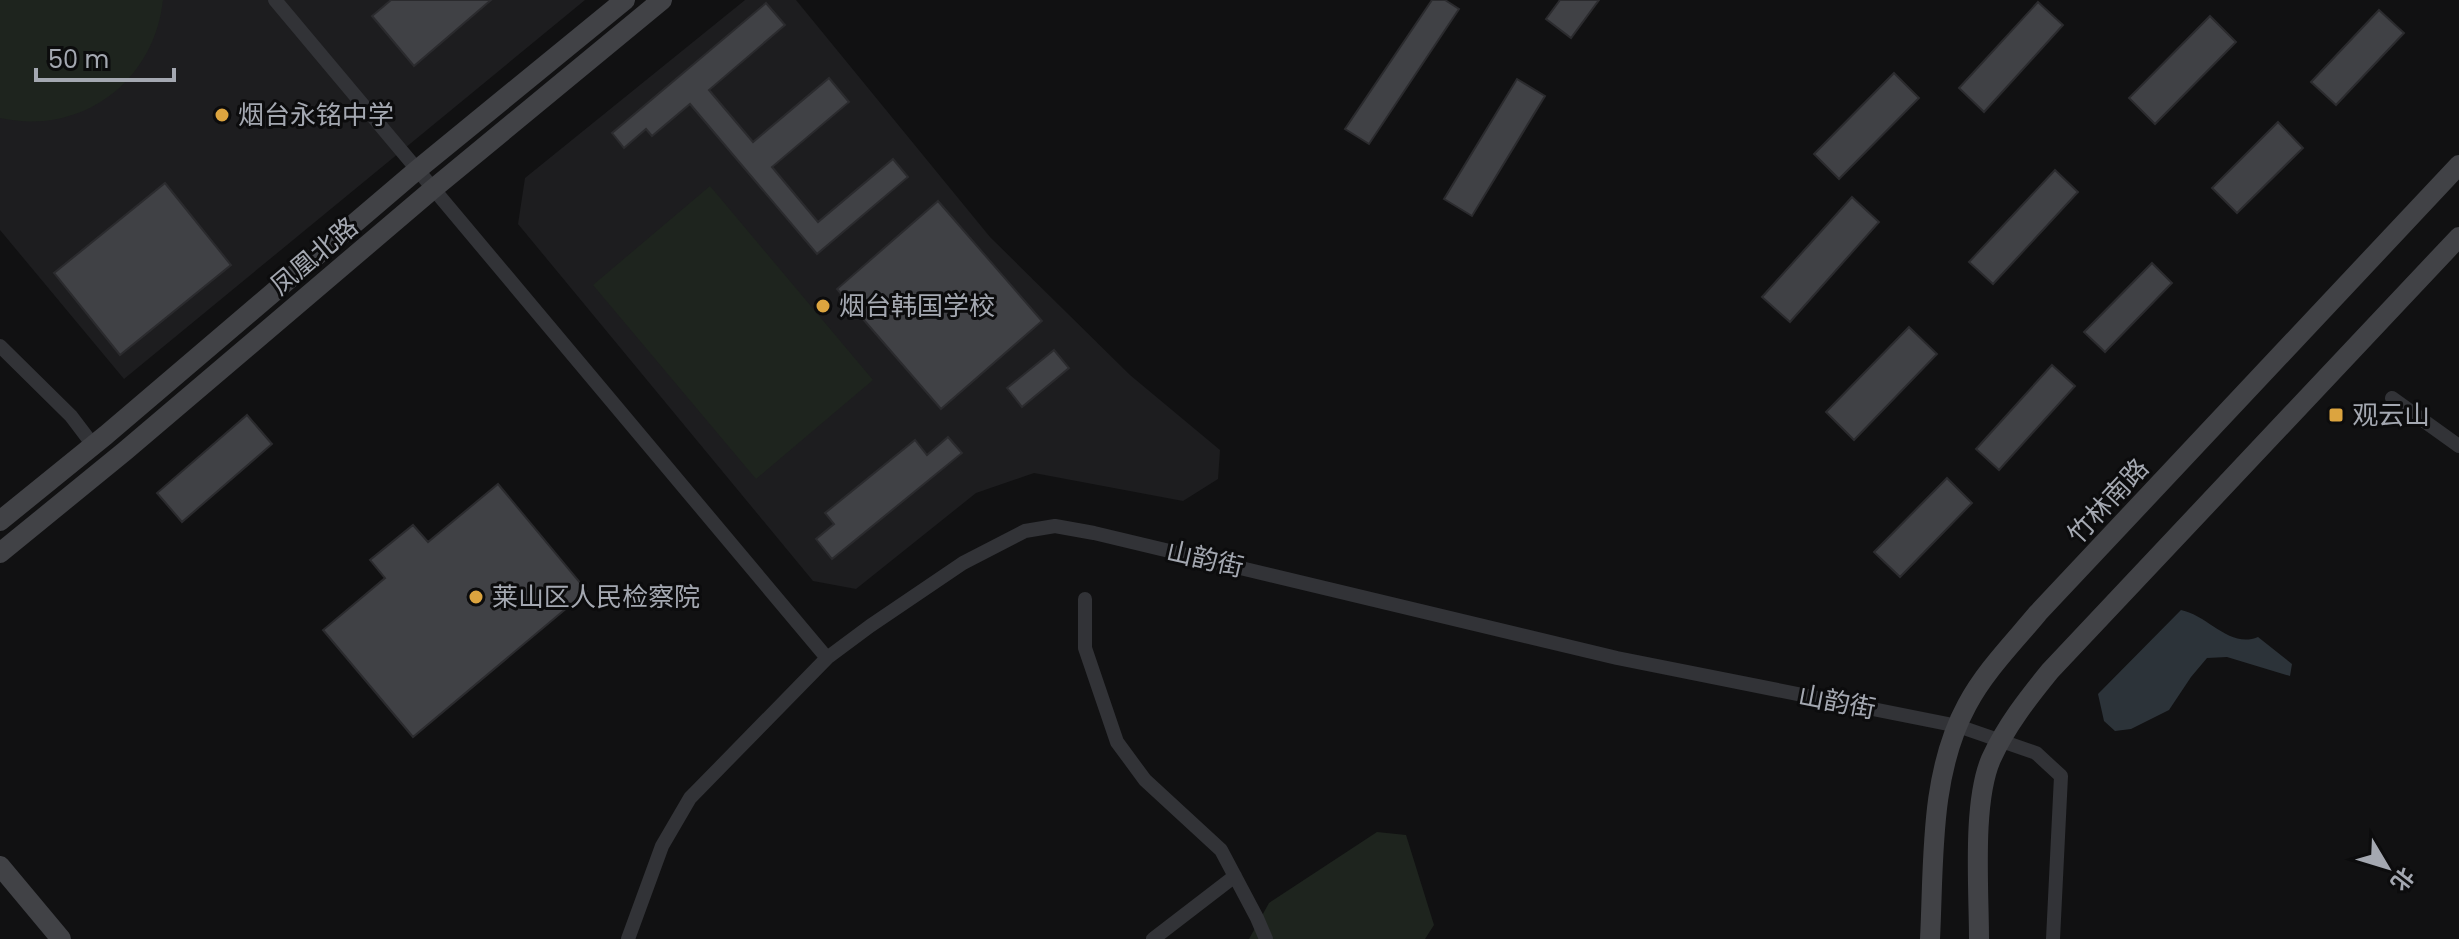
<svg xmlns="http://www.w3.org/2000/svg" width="2459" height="939" viewBox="0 0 2459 939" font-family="Poppins,'Noto Sans SC',sans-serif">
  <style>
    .built { fill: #1d1d1f }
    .green { fill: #1e241e }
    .water { fill: #2c3339 }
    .building { fill: #404145; stroke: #2b2b2e; stroke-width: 2 }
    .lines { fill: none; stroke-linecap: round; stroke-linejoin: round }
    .street { stroke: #323337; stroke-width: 14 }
    .secondary { stroke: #414246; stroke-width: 20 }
    .poi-dot { fill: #dca43f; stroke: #0c0c0d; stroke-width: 3 }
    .labels { text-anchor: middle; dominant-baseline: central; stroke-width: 6; stroke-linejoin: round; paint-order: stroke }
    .poi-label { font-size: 26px; fill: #a4a8b1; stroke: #0c0c0d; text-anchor: start }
    .street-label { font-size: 26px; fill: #a4a8b1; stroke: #0c0c0d }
  </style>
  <rect width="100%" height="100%" fill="#111112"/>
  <path class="built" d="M0 0H585L124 379 0 230Z
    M745 0H796L990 237 1130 375 1220 450 1218 479 1183 501 1034 473 976 493 856 589 813 581 518 224 525 178Z"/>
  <path class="green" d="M0 0H163C154 82 82 136 0 118Z
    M710 186 873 380 756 479 593 285Z
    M1377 832 1406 835 1434 925 1425 939H1249L1269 903Z"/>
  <path class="water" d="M2181 610C2209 616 2230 649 2258 637L2292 664 2290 676 2227 657 2207 658 2191 677 2169 710 2131 729 2115 731 2104 721 2098 694Z"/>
  <path class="building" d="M391 0H491L414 66 372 16Z
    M1432 0H1445L1459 9 1369 144 1345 129Z
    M1560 0H1599L1571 38 1546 19Z
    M2038 2 2063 25 1984 112 1959 88Z
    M766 3 785 25 709 90 753 142 829 78 849 102 772 167 818 222 893 159 908 177 817 254 690 104 652 136 646 129 624 148 612 133Z
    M2379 10 2404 33 2336 105 2311 82Z
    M2210 16 2236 42 2155 124 2129 98Z
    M1894 73 1919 98 1839 179 1814 154Z
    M1517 79 1545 96 1472 216 1444 199Z
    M2278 122 2303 148 2237 213 2212 188Z
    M2055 170 2078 192 1993 284 1969 262Z
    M165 183 231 265 120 355 54 273Z
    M1852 197 1879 222 1790 322 1762 297Z
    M938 201 1042 321 941 409 837 289Z
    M2152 263 2172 283 2105 352 2084 332Z
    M1909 327 1937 354 1854 440 1826 412Z
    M1054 350 1069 368 1022 407 1007 388Z
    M2052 365 2075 386 1999 470 1976 449Z
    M247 415 272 444 182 522 157 493Z
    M948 437 962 453 832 559 816 539 834 524 825 513 915 440 927 455Z
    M1947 478 1972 503 1900 577 1874 552Z
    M498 484 587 591 413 737 323 630 385 578 370 560 413 525 428 542Z"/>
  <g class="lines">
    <path class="street" d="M275 0 827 658
      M0 346 71 416 93 445
      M2392 398 2459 446
      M1085 599V648L1117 742 1145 780 1221 850 1257 918 1266 939
      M628 939 662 846 690 798 827 658 870 626 963 563 1025 531 1055 526 1094 533 1617 658 1958 726 2036 753 2061 776 2053 939
      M1153 939 1235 876"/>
    <path class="secondary" d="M0 521 106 435 417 170 625 0
      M0 553 125 451 433 189 662 0
      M0 866 61 939
      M1930 939C1934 862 1929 775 1967 705 1985 671 2014 642 2038 613L2459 165
      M1979 939C1979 889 1972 803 1991 759 2006 726 2028 698 2050 671L2459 237"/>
  </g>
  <g class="poi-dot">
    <circle cx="222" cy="115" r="8"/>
    <circle cx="823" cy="306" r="8"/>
    <rect x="2328" y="407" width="16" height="16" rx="4"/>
    <circle cx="476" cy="597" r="8"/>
  </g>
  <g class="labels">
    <g class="poi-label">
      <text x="238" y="115">烟台永铭中学</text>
      <text x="839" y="306">烟台韩国学校</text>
      <text x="2352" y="415">观云山</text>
      <text x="492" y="597">莱山区人民检察院</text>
    </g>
    <g class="street-label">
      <text transform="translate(314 256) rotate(-40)">凤凰北路</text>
      <text transform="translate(2108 501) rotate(-47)">竹林南路</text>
      <text transform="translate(1205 559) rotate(13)">山韵街</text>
      <text transform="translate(1837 702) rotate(11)">山韵街</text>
    </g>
  </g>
  <g transform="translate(2387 867) rotate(128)" stroke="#0c0c0d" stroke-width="6" paint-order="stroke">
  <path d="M0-6L14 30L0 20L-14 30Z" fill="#a4a8b1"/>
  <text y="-12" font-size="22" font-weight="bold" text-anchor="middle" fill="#a4a8b1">北</text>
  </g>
  <path d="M36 68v12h138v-12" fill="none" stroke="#a4a8b1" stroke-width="4"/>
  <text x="48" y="68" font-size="24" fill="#a4a8b1" stroke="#0c0c0d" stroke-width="6" paint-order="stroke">50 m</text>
</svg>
